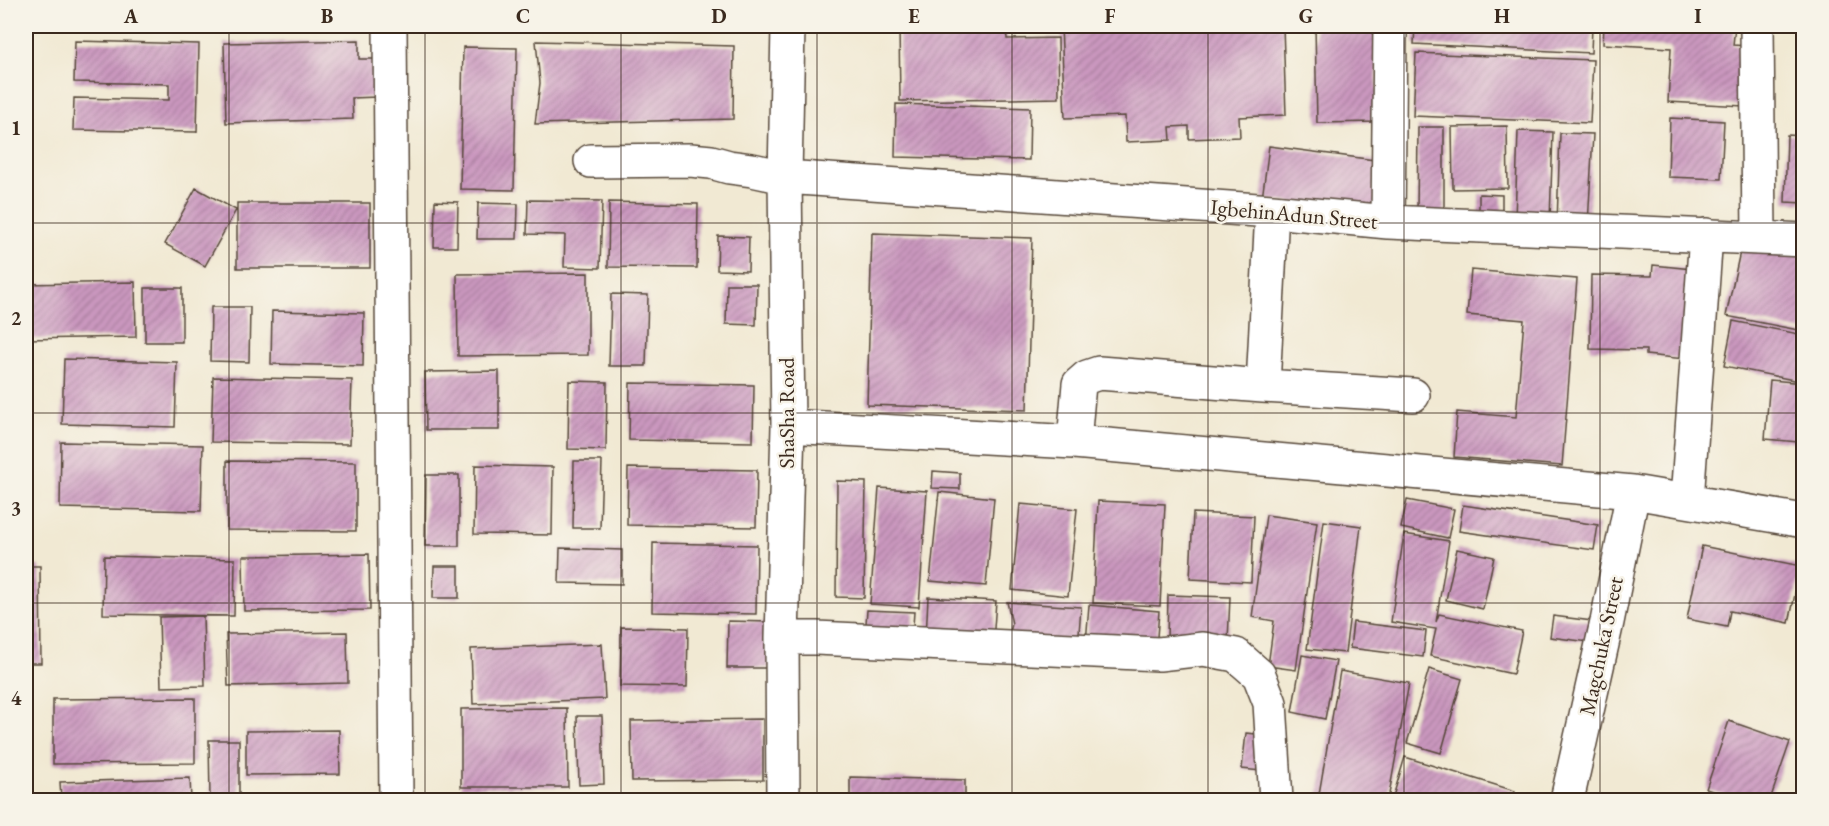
<svg xmlns="http://www.w3.org/2000/svg" width="1829" height="826" font-family="'EB Garamond',serif">
<style>
.building{fill:url(#building-hatch)}
.lines{fill:none;stroke-linecap:round;stroke-linejoin:round}
.minor-casing{stroke:#564739;stroke-width:36}
.minor{stroke:#fff;stroke-width:33}
.grid{fill:none;stroke:#3b2a1e;stroke-width:1.5;stroke-opacity:0.55}
.labels{text-anchor:middle;dominant-baseline:central;stroke-width:5;stroke-linejoin:round;paint-order:stroke}
.street-label{font-size:22px;fill:#3b2a1e;stroke:#f7f3e8}
.neatline{fill:none;stroke:#3b2a1e;stroke-width:2}
.grid-label{font-size:20px;text-anchor:middle;font-weight:bold;fill:#3b2a1e}
</style>
<defs>
<pattern id="building-hatch" width="6" height="6" patternUnits="userSpaceOnUse" patternTransform="scale(1.5)"><rect width="6" height="6" fill="#cb98bf"/><path d="M-1 1l2-2M0 6l6-6M5 7l2-2" fill="none" stroke="#a67c9b"/></pattern>
</defs>
<rect width="100%" height="100%" fill="#f7f3e8"/>
<filter id="ink" filterUnits="userSpaceOnUse"><feTurbulence type="fractalNoise" baseFrequency=".0167" numOctaves="2"/><feDisplacementMap in="SourceGraphic" scale="12" xChannelSelector="R" yChannelSelector="G"/><feConvolveMatrix kernelMatrix="1 2 1 2 8 2 1 2 1" color-interpolation-filters="sRGB"/></filter>
<filter id="wash" filterUnits="userSpaceOnUse"><feTurbulence type="fractalNoise" baseFrequency=".008" numOctaves="4" result="noise"/><feDisplacementMap in="SourceGraphic" scale="24" xChannelSelector="R" yChannelSelector="G"/><feGaussianBlur stdDeviation="1.35" result="paint"/><feColorMatrix in="noise" values="0 0 0 0 0 0 0 0 0 0 0 0 0 0 0 0 0 1.4 0 .05"/><feComposite in="paint" operator="in"/></filter>
<g filter="url(#wash)">
<rect width="100%" height="100%" fill="#f1e9d3"/>
<g id="blocks">
<path class="building" d="M899,26H1006L1007,39L1058,38L1059,98L900,101Z
M1061,26H1283L1286,115L1239,117L1240,137L1189,139V126L1170,127L1171,140L1126,142L1125,116L1065,118Z
M1315,26H1376L1378,122L1317,123Z
M1415,26H1592L1591,53L1414,44Z
M1604,26H1735L1733,45L1747,46L1744,106L1668,102L1671,48L1603,44Z
M359,40V59H376L377,97L352,98L353,119L226,123L224,43Z
M75,41L199,44L197,132L73,130L74,98L169,100V84L74,82Z
M536,41L734,46L733,119L535,124L540,83Z
M463,47L517,48L514,190L460,189Z
M1416,53L1593,60L1590,123L1413,116Z
M896,104L1030,108L1029,160L895,157Z
M1670,118L1724,121L1721,179L1668,177Z
M1507,126L1508,188L1453,189L1452,127Z
M1418,127H1444V214L1417,213Z
M1518,131L1553,132L1550,220L1515,219Z
M1560,133L1593,134L1588,225L1557,224Z
M1787,135L1804,136V203L1785,202Z
M1269,146L1382,161L1375,214L1262,199Z
M196,188L236,210L205,266L165,244Z
M1479,194L1502,195V223H1479Z
M528,200L602,201L600,268L564,267L565,235L527,234Z
M435,201L458,202L457,247H434Z
M609,202L698,204L697,268L608,267Z
M237,203H370V268H237Z
M478,203L518,204L517,239H477Z
M872,233L1032,238L1027,410L867,405Z
M718,236L749,237L748,271L717,270Z
M1741,247L1804,257V331L1726,316Z
M1653,265L1692,269L1685,359L1646,355V350L1590,349L1591,275L1652,276Z
M1471,270L1577,279L1562,466L1454,457L1457,412L1516,417L1524,320L1467,315Z
M588,273V355L458,356L457,274Z
M135,282L136,337L26,339V284Z
M727,284H757L756,325L726,324Z
M145,288H182V342H145Z
M611,294L648,295L646,366H609Z
M211,307H250L249,362L210,361Z
M272,311L364,313L363,366L271,364Z
M1733,321L1804,335V382L1724,366Z
M64,359L177,362L175,427L62,424Z
M499,371V430H426L425,372Z
M213,377L352,380L350,444L211,442Z
M1770,380L1803,383L1798,442L1765,439Z
M569,381L607,382L606,450L568,449Z
M630,383L754,385L753,442L629,440Z
M61,442L203,445L201,511L60,508Z
M227,461L356,462V531L227,530Z
M574,461H602L600,528H573Z
M475,465L553,467L552,535L474,534Z
M628,468L757,470L756,527L627,525Z
M933,471L960,473V489L932,488Z
M426,475H459V546H425Z
M837,481L866,482L864,598L836,597Z
M879,488L927,491L919,607L870,604Z
M939,492L994,498L986,586L930,581Z
M1407,500L1454,509L1448,538L1401,528Z
M1098,501L1165,504L1160,606L1093,603Z
M1020,504L1077,509L1068,596L1012,590Z
M1463,505L1598,525L1594,550L1459,531Z
M1193,513L1254,516L1251,582L1190,579Z
M1266,515L1317,522L1296,670L1268,666L1274,621L1252,617Z
M1324,521L1361,526L1345,653L1307,649Z
M1404,534L1449,541L1436,622L1439,614L1522,631L1513,674L1430,656L1436,629L1391,622Z
M653,543L757,545L756,614L652,612Z
M1702,546L1801,566L1789,623L1730,611L1727,627L1687,619Z
M560,548L622,550V584L559,583Z
M1457,549L1494,557L1483,609L1446,600Z
M369,554L370,610L244,611L243,556Z
M104,556L235,559L234,616L103,614Z
M26,566H40L41,663H26Z
M434,566H459V598H433Z
M1168,595L1230,597L1228,641L1167,640Z
M928,597L996,601L993,642L926,639Z
M1007,602L1081,607L1078,646L1008,641L1012,624Z
M1089,605L1159,611L1156,650L1086,643Z
M867,610L914,612L912,639L865,637Z
M203,616L205,686L161,687L159,617Z
M1553,616L1600,622L1597,643L1550,637Z
M728,621L770,622L769,668H727Z
M1353,622L1426,631L1423,657L1350,648Z
M621,627L688,628L687,687L620,686Z
M347,632L348,683L228,686L226,634Z
M602,644L605,699L473,704L471,649Z
M1302,655L1336,661L1325,719L1292,712Z
M1429,669L1462,679L1441,753L1407,743Z
M1340,671L1409,683L1388,800H1318Z
M195,698V763L53,764V699Z
M567,708L568,787H461V709Z
M577,716H602L604,784L579,785Z
M763,719V780L632,781L631,721Z
M1729,721L1790,742L1770,800H1741L1706,789Z
M339,730L340,774L246,775V731Z
M1246,733L1265,735L1261,771L1242,769Z
M209,740H239V800H210Z
M1405,757L1515,791L1512,800H1392Z
M850,777L965,780V800H850Z
M190,778L191,800H61L60,782Z"/>
</g>
</g>
<g filter="url(#ink)">
<use href="#blocks" fill-opacity="0" stroke="#564739" stroke-width="1.5"/>
<g class="lines">
<defs>
<path id="minor" d="M390,26L396,800
M1757,26L1759,237
M591,161L690,160L711,162L729,167L752,170L785,177L1272,211L1388,222L1804,240
M1388,222L1390,26
M1263,386L1272,211
M788,426L1074,442L1633,492L1804,521
M1074,442L1079,384L1087,377L1099,373L1263,386L1413,395
M1687,500L1706,235
M782,638H816L1159,654L1203,649L1236,655L1259,675L1270,703L1276,800
M783,800L782,638L788,426L785,177L788,26
M1567,800L1607,622L1633,492"/>
</defs>
<use href="#minor" class="minor-casing"/>
<use href="#minor" class="minor"/>
</g>
</g>
<path class="grid" d="M229,26V800M425,26V800M621,26V800M817,26V800M1012,26V800M1208,26V800M1404,26V800M1600,26V800M26,223H1804M26,413H1804M26,603H1804"/>
<g class="labels">
<g class="street-label">
<text transform="translate(1294 214) rotate(5)">IgbehinAdun Street</text>
<text transform="translate(786 413) rotate(-90)">ShaSha Road</text>
<text transform="translate(1601 646) rotate(-78)">Magchuka Street</text>
</g>
</g>
<rect width="1829" height="826" fill="none" stroke="#f7f3e8" stroke-width="66"/>
<rect x="33" y="33" width="1763" height="760" class="neatline"/>
<g class="grid-label">
<text x="131" y="23">A</text>
<text x="327" y="23">B</text>
<text x="523" y="23">C</text>
<text x="719" y="23">D</text>
<text x="914" y="23">E</text>
<text x="1110" y="23">F</text>
<text x="1306" y="23">G</text>
<text x="1502" y="23">H</text>
<text x="1698" y="23">I</text>
<text x="16" y="135">1</text>
<text x="16" y="325">2</text>
<text x="16" y="515">3</text>
<text x="16" y="705">4</text>
</g>
</svg>
